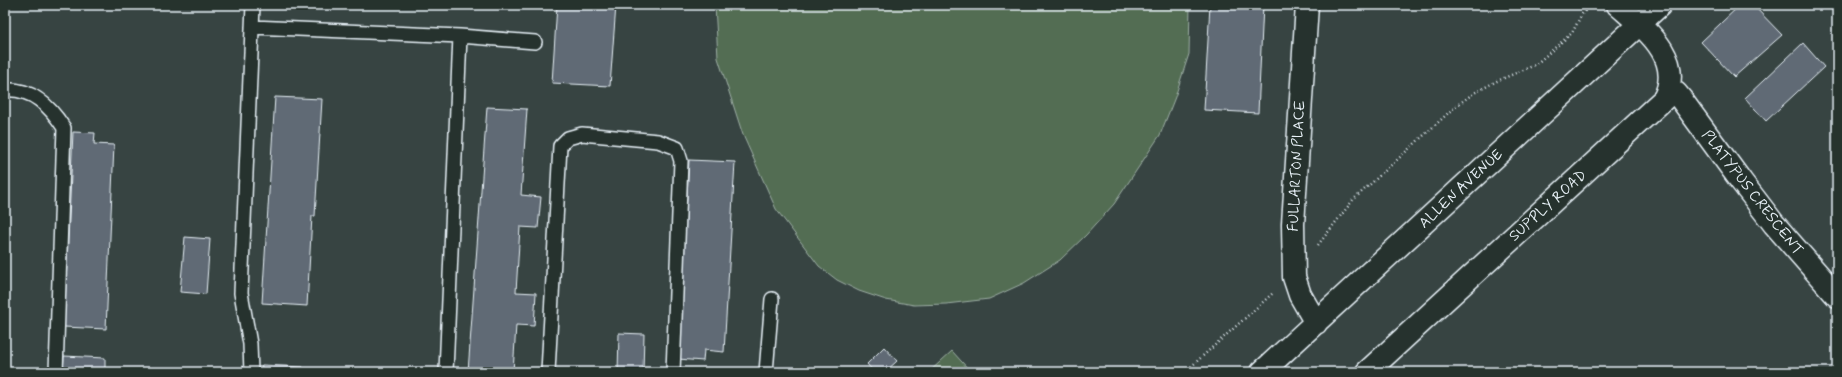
<svg xmlns="http://www.w3.org/2000/svg" width="1842" height="377" font-family="Mynerve,sans-serif">
<style>
.green{fill:#536d53;stroke:#9eafa6}
.building{fill:#606a74;stroke:#e8f1f8}
.lines{fill:none;stroke-linecap:round;stroke-linejoin:round}
.service-casing{stroke:#e8f1f8;stroke-width:16}
.minor-casing{stroke:#e8f1f8;stroke-width:25}
.path{stroke:#e8f1f8;stroke-width:2.5;stroke-dasharray:1 3;stroke-linecap:butt}
.service{stroke:#26332d;stroke-width:13}
.minor{stroke:#26332d;stroke-width:22}
.labels{text-anchor:middle;dominant-baseline:central;stroke-width:3;stroke-linejoin:round;paint-order:stroke}
.street-label{font-size:15px;fill:#e8f1f8;stroke:#26332d}
</style>
<rect width="100%" height="100%" fill="#374442"/>
<filter id="ink" filterUnits="userSpaceOnUse"><feTurbulence type="fractalNoise" baseFrequency=".025" numOctaves="2"/><feDisplacementMap in="SourceGraphic" scale="8" xChannelSelector="R" yChannelSelector="G"/><feConvolveMatrix kernelMatrix="1 2 1 2 8 2 1 2 1" color-interpolation-filters="sRGB"/></filter>
<g filter="url(#ink)">
<path class="green" d="M715,5H1190L1189,54L1175,97L1160,135L1114,204L1086,235L1060,260L1024,283L989,299L946,304L914,305L886,300L859,291L837,280L819,266L776,209L743,135L718,58Z
M952,351L971,372H929Z"/>
<path class="building" d="M557,5H616L610,86L552,83Z
M1210,5H1263L1258,113L1204,110Z
M1740,5H1753L1782,35L1734,77L1701,42Z
M1803,43L1824,67L1766,121L1745,98Z
M275,97L322,99L315,216H312L307,306L262,303Z
M487,107L527,109L521,195L541,197L538,228L520,227L516,292L536,293L534,326L516,325L513,372H468Z
M73,132L95,133L94,144L114,145L106,329L64,327Z
M689,160L735,162L724,352L704,350L703,361L678,359Z
M185,237L210,239L206,294L180,292Z
M619,333L644,334L643,372H618Z
M884,347L897,361L885,372H874L867,364Z
M64,356L105,358V372H63Z
M262,365L303,367L302,372H261Z"/>
<g class="lines">
<defs>
<path id="service" d="M252,27L460,36L535,42
M5,90C32,88 50,106 64,128L56,372
M251,372L250,344L241,293L253,5
M446,372L460,36
M548,372L560,146L568,138L582,134L658,141L677,148L681,161L673,372
M766,372L772,299"/>
<path id="minor" d="M1307,5L1293,224L1294,277L1300,295L1316,323
M1669,90L1676,93L1681,99L1741,181L1774,224L1837,296
M1262,372L1660,5
M1367,372L1664,99C1685,58 1645,29 1618,5"/>
</defs>
<use href="#service" class="service-casing"/>
<use href="#minor" class="minor-casing"/>
<path class="path" d="M1318,245L1353,200L1456,106L1474,93L1497,81L1535,65L1572,33L1582,14L1591,5
M1185,372L1273,293"/>
<use href="#service" class="service"/>
<use href="#minor" class="minor"/>
</g>
</g>
<g class="labels">
<g class="street-label">
<text transform="translate(1297 166) rotate(-87)">FULLARTON PLACE</text>
<text transform="translate(1461 189) rotate(-43)">ALLEN AVENUE</text>
<text transform="translate(1752 193) rotate(52)">PLATYPUS CRESCENT</text>
<text transform="translate(1548 206) rotate(-42)">SUPPLY ROAD</text>
</g>
</g>
<rect width="1842" height="377" fill="none" stroke="#26332d" stroke-width="20"/>
<rect x="10" y="10" width="1822" height="357" fill="none" stroke="#e8f1f8" stroke-width="1.5" filter="url(#ink)"/>
</svg>
